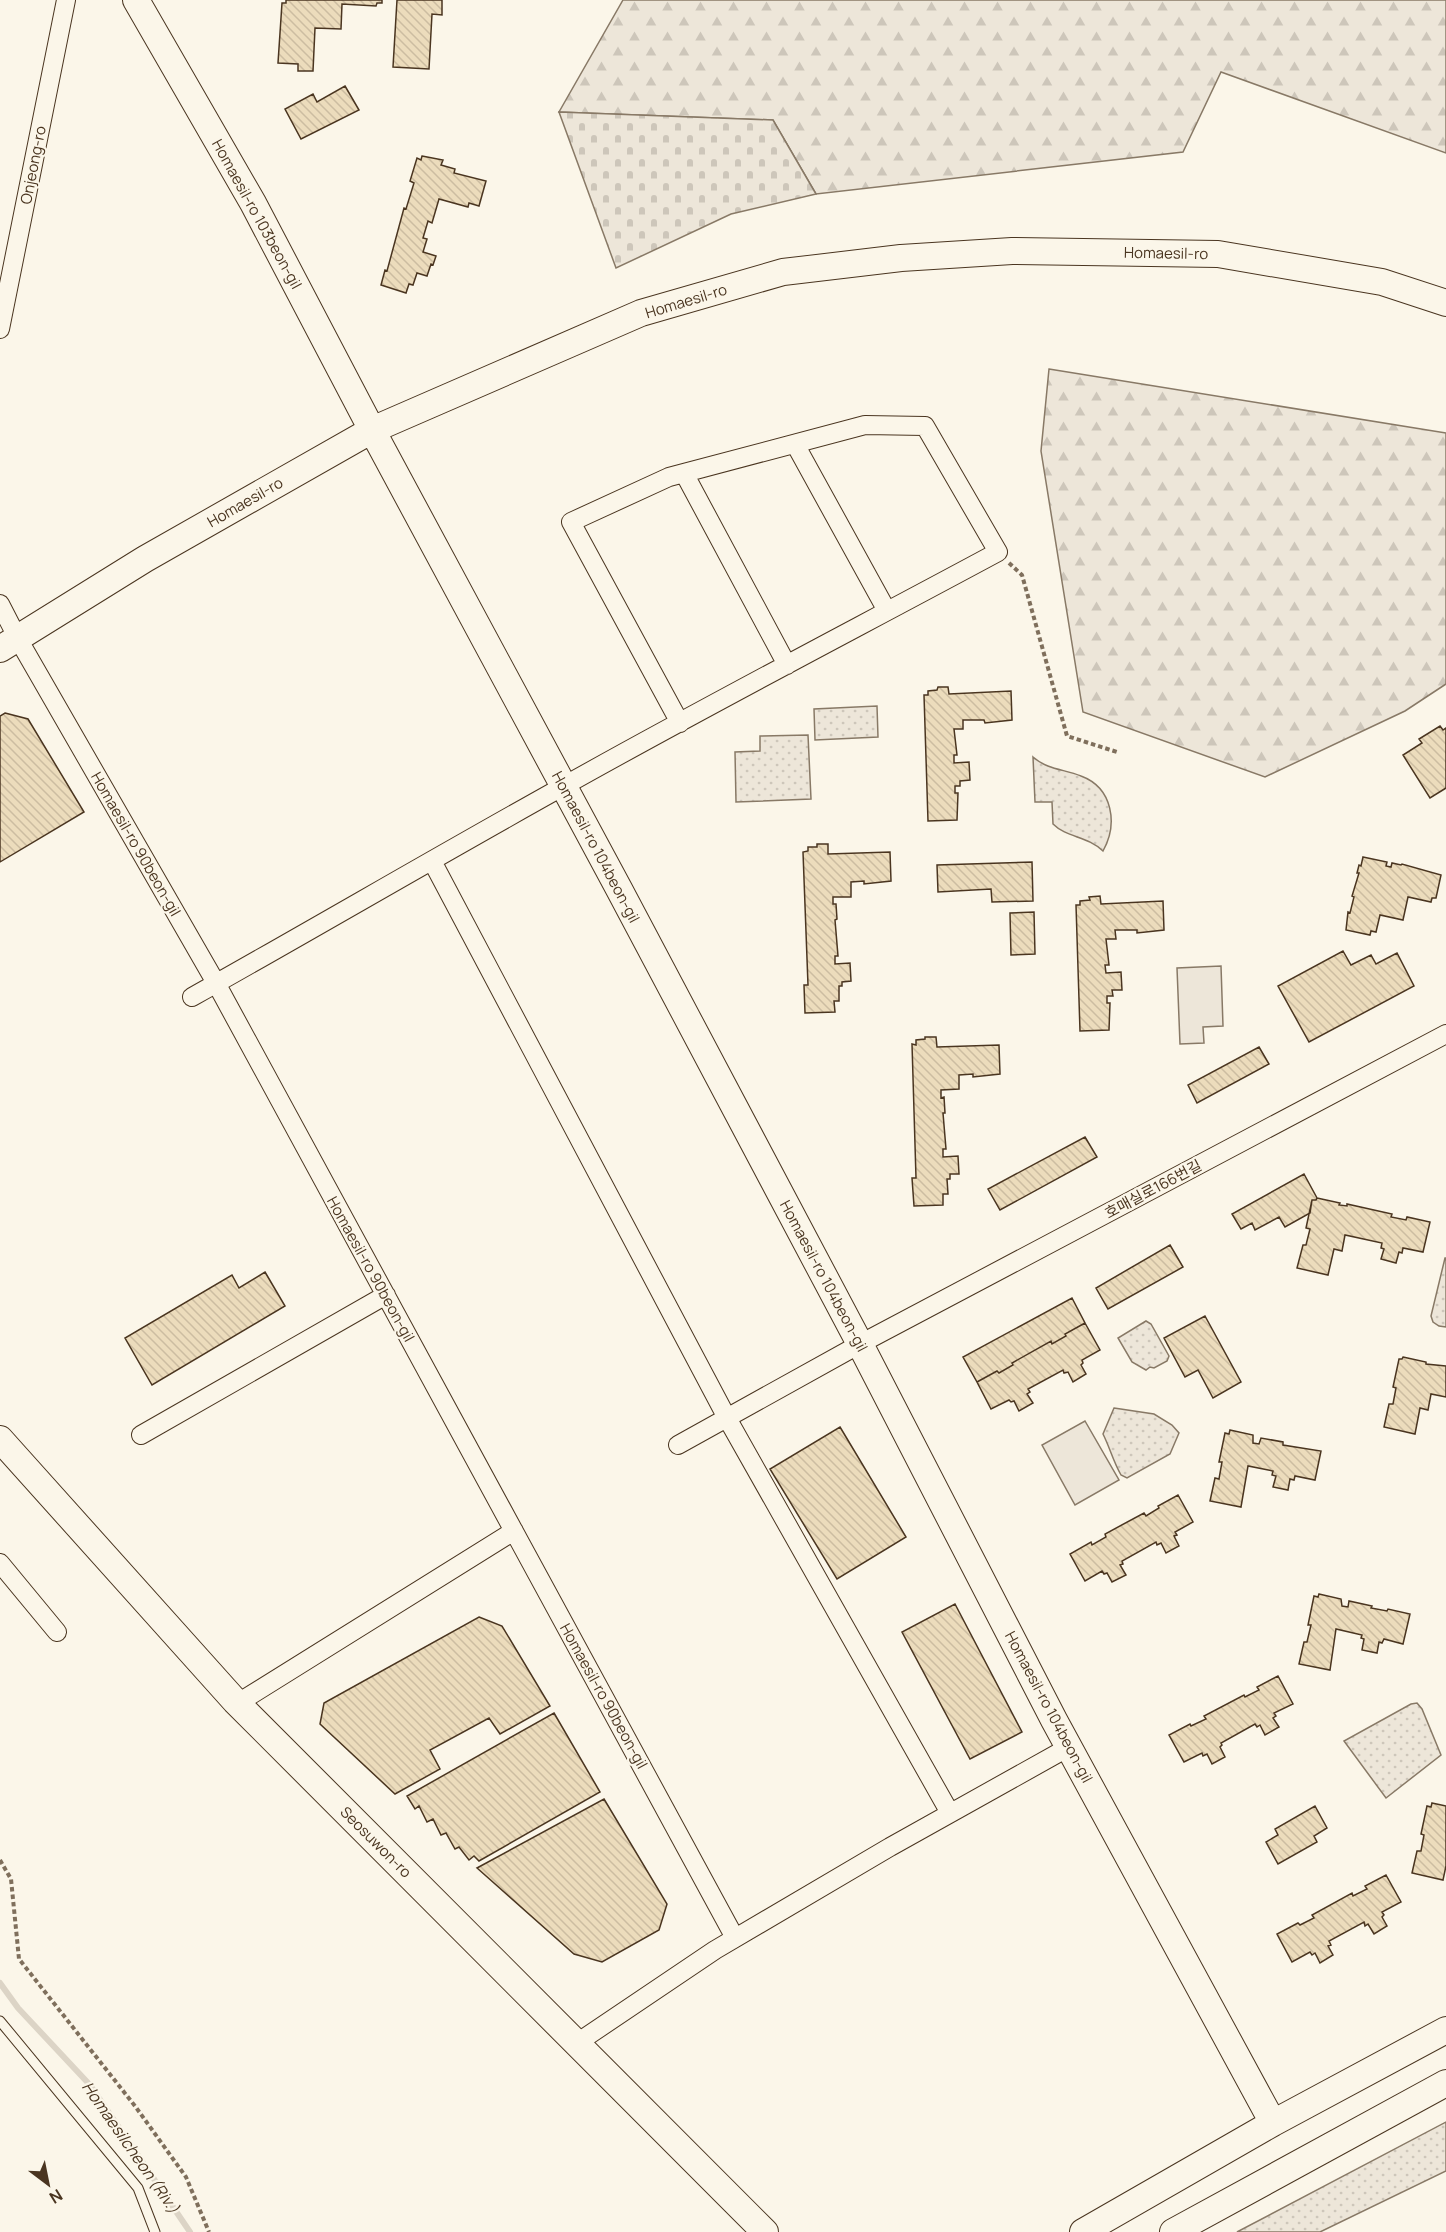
<svg xmlns="http://www.w3.org/2000/svg" width="1446" height="2232" font-family="Manrope,'Noto Sans KR',sans-serif">
<style>
.grass{fill:url(#grass-dots);stroke:#887966;stroke-width:1.5}
.forest{fill:url(#forest-firs);stroke:#887966;stroke-width:1.5}
.cemetery{fill:url(#cemetery-stones);stroke:#887966;stroke-width:1.5}
.pitch{fill:#ede6d9;stroke:#887966;stroke-width:1.5}
.lines{fill:none;stroke-linecap:round;stroke-linejoin:round}
.stream{stroke:#dcd4c6;stroke-width:6}
.building{fill:url(#building-back-hatch);stroke:#4a3520;stroke-width:1.5}
.lane-casing{stroke:#4a3520;stroke-width:11}
.street-casing{stroke:#4a3520;stroke-width:20}
.secondary-casing{stroke:#4a3520;stroke-width:28}
.path{stroke:#7f6f5c;stroke-width:4;stroke-dasharray:4.5 3;stroke-linecap:butt}
.lane{stroke:#fbf6e9;stroke-width:9}
.street{stroke:#fbf6e9;stroke-width:18}
.secondary{stroke:#fbf6e9;stroke-width:26}
.labels{text-anchor:middle;dominant-baseline:central;stroke-width:4.5;stroke-linejoin:round;paint-order:stroke}
.street-label{font-size:15px;fill:#4a3520;stroke:#fbf6e9}
.water-label{font-size:16px;font-style:italic;fill:#4a3520;stroke:#fbf6e9}
</style>
<defs>
<pattern id="grass-dots" width="8" height="8" patternUnits="userSpaceOnUse" patternTransform="scale(1.5)"><rect width="8" height="8" fill="#ede6d9"/><path d="M2 2h.1M6 6h.1" fill="none" stroke="#cdc6ba" stroke-width="1.8" stroke-linecap="round"/></pattern>
<pattern id="forest-firs" width="22" height="20" patternUnits="userSpaceOnUse" patternTransform="scale(1.5)"><rect width="22" height="20" fill="#ede6d9"/><path d="M5 1l3.5 6h-7zM16 11l3.5 6h-7z" fill="#cdc6ba"/></pattern>
<pattern id="cemetery-stones" width="16" height="16" patternUnits="userSpaceOnUse" patternTransform="scale(1.5)"><rect width="16" height="16" fill="#ede6d9"/><path d="M2 7V4a2 2 0 0 1 4 0v3zM10 15v-3a2 2 0 0 1 4 0v3z" fill="#cdc6ba"/></pattern>
<pattern id="building-back-hatch" width="6" height="6" patternUnits="userSpaceOnUse" patternTransform="scale(1.5)"><rect width="6" height="6" fill="#ecdcbc"/><path d="M-1 5l2 2M0 0l6 6M5-1l2 2" fill="none" stroke="#ccbda1"/></pattern>
</defs>
<rect width="100%" height="100%" fill="#fbf6e9"/>
<path class="grass" d="M877,706L878,737L815,740L814,709Z
M808,735L811,799L736,802L735,752L760,751V736Z
M1033,757C1048,770 1064,769 1081,776C1113,788 1118,824 1103,851C1088,836 1067,838 1053,824L1052,802H1035Z
M1445,1258H1446V1327L1439,1326L1433,1322L1431,1316Z
M1146,1321L1151,1324L1169,1356L1167,1361L1154,1368L1150,1367L1146,1370L1132,1362L1118,1338Z
M1114,1408L1154,1414L1172,1425L1179,1433L1170,1454L1127,1478L1121,1475C1113,1461 1110,1448 1103,1434Z
M1417,1703L1422,1709L1441,1755L1386,1798L1344,1741L1411,1704Z
M1446,2122V2171L1320,2232H1237Z"/>
<path class="forest" d="M623,0H1446V153L1221,72L1183,152L816,194L773,120L559,112Z
M1049,369L1446,433V684L1405,711L1265,777L1083,712L1041,451Z"/>
<path class="cemetery" d="M559,112L773,120L816,194L731,214L616,268Z"/>
<path class="pitch" d="M1221,966L1223,1026L1203,1027L1204,1043L1180,1044L1177,968Z
M1085,1421L1119,1480L1075,1505L1042,1445Z"/>
<g class="lines">
<path class="stream" d="M0,1983L18,2008L90,2085L190,2232"/>
</g>
<path class="building" d="M286,0H382V3H377L376,6L342,4L341,29L315,28L313,71H298V64L278,63L282,3H286Z
M397,0H442V15L432,14L429,69L393,67Z
M345,86L359,110L301,139L285,109L313,94L317,102Z
M422,156L443,160L441,165L455,169L454,173L486,181L479,206L469,203L468,207L439,199L432,223L428,221L423,238L427,239L423,252L436,256L433,265L431,264L427,276L417,273L413,285L409,284L406,293L381,285L385,270L387,271L404,208L406,209L414,183L410,181L417,158L421,160Z
M938,687H948L949,694L1011,691L1012,720L985,723L984,720H963V729H954L957,755H954V763L969,762L970,780L960,781V786H955V793H958L957,820L928,821L924,695H928V691L937,690Z
M5,713L28,719L84,812L0,862V716Z
M1440,726L1443,730L1446,728V788L1430,798L1403,755L1422,743L1419,739Z
M817,844H828V854L890,852L891,881L864,884V881L851,882V897H833V904H836L837,919L835,920L838,956H835V964L850,963L851,981L842,982V986H839V1001H834L835,1012L805,1013L804,985H808L803,852L808,851V847H817Z
M1363,857L1387,862L1386,866L1391,867L1392,863L1401,865L1402,864L1441,875L1436,898H1432L1431,902L1408,897L1403,920L1380,915L1376,932L1371,931L1370,935L1346,930L1348,912L1350,913L1354,897L1352,896L1359,873H1357L1359,865L1361,866Z
M1032,862L1033,901L992,902L991,889L938,892L937,865Z
M1100,896L1101,904L1163,901L1164,930L1137,933V930H1115L1116,939H1106L1109,965H1105L1106,973L1121,972L1122,990H1112L1113,996H1107V1003H1110L1109,1030L1080,1031L1076,905H1080V901L1090,900L1089,897Z
M1034,912L1035,954L1011,955L1010,913Z
M1343,951L1351,965L1371,955L1376,964L1397,953L1414,986L1309,1042L1278,986Z
M925,1037H936L937,1047L999,1045L1000,1074L973,1077V1074L959,1075V1089L941,1090V1098L944,1097L945,1113H943L946,1149H943V1157L958,1156L959,1174H950V1179H947L948,1194H943V1205L914,1206L912,1178H916L912,1044L916,1045V1040L925,1039Z
M1259,1047L1269,1064L1197,1103L1188,1085Z
M1085,1137L1097,1157L1000,1210L988,1189Z
M1304,1174L1317,1198L1316,1200H1312L1310,1213L1285,1227L1279,1217L1255,1230L1252,1223L1241,1229L1232,1214Z
M1317,1198L1340,1203L1339,1205L1347,1206V1204L1392,1214L1391,1217L1406,1220L1407,1217L1430,1222L1423,1252L1403,1248L1402,1253L1399,1252L1396,1263L1381,1259L1384,1249L1381,1248L1382,1243L1345,1235L1342,1251L1334,1249L1328,1275L1297,1268L1303,1245H1306L1310,1229L1306,1228L1312,1200H1316Z
M1170,1245L1183,1267L1108,1309L1096,1288Z
M265,1272L285,1306L152,1385L125,1338L232,1275L239,1288Z
M1072,1298L1085,1323L1065,1334L1066,1336L1052,1344L1051,1341L1012,1363L1013,1365L999,1373L997,1371L977,1382L963,1357Z
M1205,1316L1241,1382L1213,1398L1198,1370L1185,1377L1164,1338Z
M1085,1323L1100,1350L1082,1360L1083,1363L1081,1365L1086,1374L1073,1382L1068,1372L1064,1373L1063,1370L1028,1389L1030,1392L1027,1394L1033,1403L1019,1411L1014,1401L1011,1402L1009,1400L991,1409L977,1382L997,1371L999,1373L1013,1365L1012,1363L1051,1341L1052,1344L1066,1336L1065,1334Z
M1403,1357L1426,1362V1364L1446,1366V1397L1431,1394L1428,1410L1420,1408L1415,1434L1384,1427L1389,1404H1393L1396,1388L1393,1387L1399,1359H1402Z
M840,1427L906,1537L837,1579L770,1469Z
M1230,1430L1253,1435V1443L1259,1444L1261,1438L1283,1442V1445L1321,1451L1315,1480L1295,1476L1294,1480L1290,1479L1288,1490L1273,1487L1276,1476L1272,1475L1273,1471L1248,1466L1241,1507L1210,1501L1215,1478L1219,1479L1222,1462H1219L1225,1433L1229,1434Z
M1178,1495L1193,1522L1175,1532L1177,1535L1174,1536L1179,1546L1166,1553L1161,1543L1157,1545L1156,1542L1122,1561L1123,1564L1120,1565L1126,1575L1112,1582L1107,1573L1104,1574L1102,1571L1085,1581L1070,1554L1091,1542L1092,1545L1106,1537L1105,1534L1144,1513L1146,1516L1159,1508L1158,1506Z
M1319,1594L1341,1599L1342,1606L1348,1607L1349,1601L1372,1606L1371,1608L1387,1611L1388,1609L1410,1614L1403,1644L1384,1639L1382,1643L1379,1642L1377,1653L1362,1650L1364,1639L1361,1638L1362,1635L1336,1629L1330,1670L1299,1664L1304,1642H1307L1311,1625H1308L1314,1596L1318,1597Z
M955,1604L1022,1732L970,1759L902,1632Z
M479,1617L502,1626L550,1706L500,1734L489,1718L430,1750L440,1769L395,1794L320,1724L324,1703Z
M1278,1676L1293,1704L1274,1713L1276,1716L1273,1718L1279,1727L1265,1735L1260,1725L1257,1727L1255,1724L1221,1743L1222,1745L1220,1747L1225,1757L1212,1764L1207,1754L1203,1756L1202,1753L1184,1762L1169,1735L1190,1724L1191,1726L1206,1719L1204,1716L1244,1695L1245,1697L1259,1690L1257,1687Z
M554,1713L600,1792L479,1861L474,1856L469,1860L459,1847L455,1849L446,1833L441,1835L433,1819L427,1822L419,1806L415,1809L407,1796Z
M604,1799L667,1904L659,1930L602,1962L574,1954L477,1868Z
M1432,1803L1446,1806V1866L1443,1880L1412,1873L1417,1851H1421L1424,1835L1421,1834L1427,1806L1431,1807Z
M1315,1806L1327,1828L1314,1836L1317,1842L1278,1864L1266,1842L1278,1835L1275,1829Z
M1386,1875L1401,1902L1382,1912L1384,1915L1382,1917L1387,1926L1374,1934L1368,1924L1365,1926L1364,1922L1329,1941L1331,1945L1328,1946L1333,1955L1320,1963L1315,1953L1312,1955L1310,1952L1292,1962L1277,1934L1298,1923L1300,1925L1314,1918L1312,1915L1352,1893L1353,1896L1367,1889L1365,1886Z"/>
<g class="lines">
<defs>
<path id="lane" d="M0,2021L138,2188L155,2232"/>
<path id="street" d="M0,329L66,0
M795,444L887,611
M684,473L787,665
M0,604L17,637L216,983L735,1938
M432,861L727,1418L950,1813
M192,997C315,928 438,856 562,787C706,706 853,630 998,552L925,426L865,425L684,473L669,477L571,522L680,723
M141,1435L386,1295
M678,1445L860,1344L1446,1034
M0,1563L57,1632
M238,1703L514,1531
M577,2043L715,1950L890,1847L1069,1747"/>
<path id="secondary" d="M136,0L253,203L372,430L619,889L860,1344L1054,1720L1273,2123
M0,649L145,559L372,430L641,313L783,272L901,258L1012,251L1218,254L1382,282L1446,303
M0,1439L235,1701L765,2232
M1083,2232L1273,2123L1446,2030
M1173,2232L1446,2083"/>
</defs>
<use href="#lane" class="lane-casing"/>
<use href="#street" class="street-casing"/>
<use href="#secondary" class="secondary-casing"/>
<path class="path" d="M1009,563L1022,575L1067,736L1117,752
M0,1860L11,1879L19,1959L135,2106L186,2177L209,2232"/>
<use href="#lane" class="lane"/>
<use href="#street" class="street"/>
<use href="#secondary" class="secondary"/>
</g>
<g class="labels">
<g class="street-label">
<text transform="translate(33 165) rotate(-79)">Onjeong-ro</text>
<text transform="translate(257 214) rotate(61)">Homaesil-ro 103beon-gil</text>
<text transform="translate(1166 253) rotate(1)">Homaesil-ro</text>
<text transform="translate(686 301) rotate(-17)">Homaesil-ro</text>
<text transform="translate(245 502) rotate(-30)">Homaesil-ro</text>
<text transform="translate(136 844) rotate(60)">Homaesil-ro 90beon-gil</text>
<text transform="translate(596 847) rotate(62)">Homaesil-ro 104beon-gil</text>
<text transform="translate(1153 1189) rotate(-28)">호매실로166번길</text>
<text transform="translate(371 1269) rotate(61)">Homaesil-ro 90beon-gil</text>
<text transform="translate(824 1276) rotate(62)">Homaesil-ro 104beon-gil</text>
<text transform="translate(604 1696) rotate(61)">Homaesil-ro 90beon-gil</text>
<text transform="translate(1049 1707) rotate(62)">Homaesil-ro 104beon-gil</text>
<text transform="translate(376 1842) rotate(45)">Seosuwon-ro</text>
</g>
<g class="water-label">
<text transform="translate(131 2147) rotate(55)">Homaesilcheon (Riv.)</text>
</g>
</g>
<g transform="translate(48 2184) rotate(148)" stroke="#fbf6e9" stroke-width="4.5" paint-order="stroke">
<path d="M0-4.5L10 22L0 15L-10 22Z" fill="#4a3520"/>
<text y="-9" font-size="16" font-weight="bold" text-anchor="middle" fill="#4a3520">N</text>
</g>
</svg>
